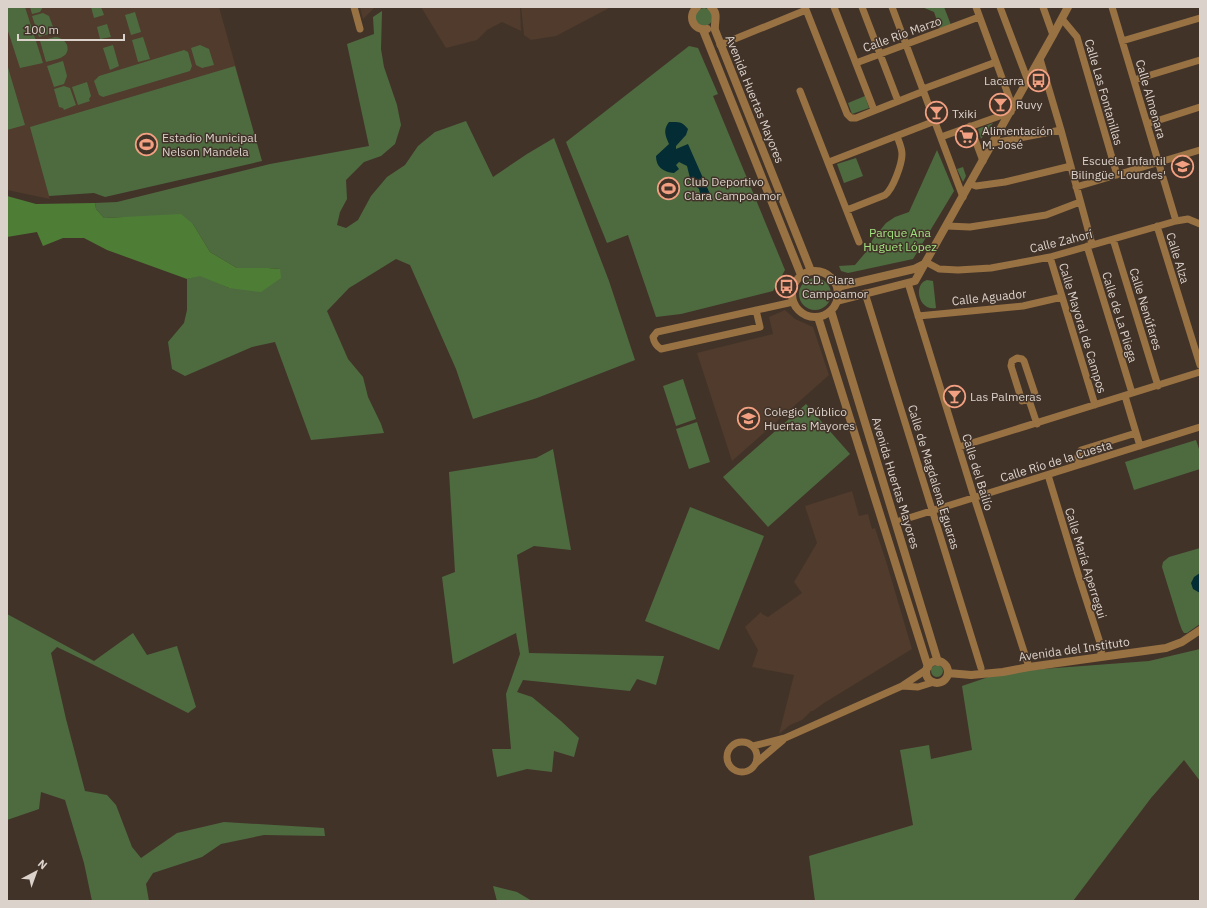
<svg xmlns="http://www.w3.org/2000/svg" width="1207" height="908" font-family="'IBM Plex Sans',sans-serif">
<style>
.built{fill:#503b2d}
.green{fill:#4e6b40}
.forest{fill:#4e7e36}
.water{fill:#032c35}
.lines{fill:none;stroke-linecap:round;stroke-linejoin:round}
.minor{stroke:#997244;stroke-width:7}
.tertiary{stroke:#997244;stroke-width:8}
.labels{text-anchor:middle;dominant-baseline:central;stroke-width:3;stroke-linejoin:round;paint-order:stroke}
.street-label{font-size:12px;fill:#dbd2cb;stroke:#423329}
.poi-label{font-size:12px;fill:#dbd2cb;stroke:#423329;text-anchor:start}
.park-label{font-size:12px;fill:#a0e280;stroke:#423329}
</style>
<rect width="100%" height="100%" fill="#423329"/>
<path class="built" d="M7,7H219L262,161L235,66L49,196L50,199L7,190Z
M360,7H375L363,19Z
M421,7H520L521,31L502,22L487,30L477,40L446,48Z
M521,7H611L556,36L531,40L524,35Z
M785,310L795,319L813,327L829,375L732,461L697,353L773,334L769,317Z
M852,491L859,516L868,514L872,529L875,528L886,561L912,649L824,703L813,711H811L802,720L790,725L779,734L794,675L752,667L758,650L745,627L761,612L762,614L768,617L802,593L794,582L817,543L805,506Z"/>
<path class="green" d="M7,7H25L43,63L20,68L7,28Z
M30,7H43L40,12L32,14Z
M91,7H101L104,15L94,18Z
M922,7H944L951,25L940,29L934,12Z
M695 17a9 9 0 1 1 18 0a9 9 0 1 1-18 0Z
M382,11L381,49L384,67L397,105L401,125L395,144L381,156L364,162L346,180L347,199L340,212L337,225L346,228L358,220L371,196L387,177L405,165L418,146L435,132L466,121L493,177L527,154L554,138L609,281L635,360L537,398L473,419L456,369L410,265L396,259L349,288L327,311L348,359L363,377L368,397L381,424L384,433L311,440L275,342L252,347L185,376L172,369L168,342L184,323L187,310V279L200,275L229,288L280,269L268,268H237L210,252L193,224L124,217L104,218L96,209L95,203L117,202L270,164L369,146L347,44L374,34L373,17Z
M135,12L141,32L131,35L125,15Z
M43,13L49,16L55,32L39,37L32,16Z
M107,24L111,37L100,39L97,27Z
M55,37C64,37 72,47 65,55C61,59 52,60 46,62L40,41Z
M143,37L150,59L138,62L132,40Z
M113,45L119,66L110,70L103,48Z
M200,45L209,49L214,65L202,68L196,65L191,48Z
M689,46L698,48L718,94L713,96L785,270L773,291L681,314L656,317L628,235L607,243L566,142Z
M184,50L188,52L192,66L190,71L103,97L99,95L94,81L99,76Z
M63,61L67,76L64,84L54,87L47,66Z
M7,64L25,125L7,130Z
M235,66L262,161L105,197L94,193L49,196L30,127Z
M87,82L91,96L89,99L90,101L78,105L72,87Z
M64,86L70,88L76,105L64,110L63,108L59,107L54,89Z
M865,96L869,108L852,114L848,103Z
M993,123L981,139L978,129Z
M937,150L954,191L913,259L848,273L841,271L839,266L855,265L866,252L873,239L886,223L895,217L909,212Z
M856,158L863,176L844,183L837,164Z
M963,167L966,176L963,182L957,169Z
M799 294a16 16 0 1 1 32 0a16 16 0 1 1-32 0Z
M927,280L933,281L936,308C918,311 913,284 927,280Z
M683,379L696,419L676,426L663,386Z
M806,404L850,454L768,527L723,477Z
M697,422L710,462L689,469L676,429Z
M1196,440L1200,452V469L1134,490L1125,462Z
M553,449L571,550L534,546L517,555L529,653L664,656L656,685L637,679L630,691L523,680L517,692L532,697L561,721L579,738L574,757L554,751L552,772L527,769L497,777L492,749H511L506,694L520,654L516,633L453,664L442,577L455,572L449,472L536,458Z
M690,507L764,536L719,650L645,621Z
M1200,548V624L1187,633H1184L1182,630L1179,622L1162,567L1163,562L1169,557Z
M7,614L94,661L133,633L147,655L177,646L196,707L188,713L92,664L57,647L51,653L66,719L85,791L107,795L116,805L132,847L141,858L177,833L224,822L324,828L325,836L264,835L221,844L202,857L153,873L146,884L149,901H92L84,863L65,800L41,792L39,809L7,820Z
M1200,649V781L1184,760L1151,798L1073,901H815L809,856L913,825L900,750L929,745L931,759L972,750L962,686L1003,672L1149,661Z
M931 671a6 6 0 1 1 12 0a6 6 0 1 1-12 0Z
M493,886L517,892L532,901H497Z"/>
<path class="forest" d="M7,196L36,204L95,203L96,209L104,218L181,214L193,224L210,252L237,268H268L280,269L281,278L261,292L229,288L200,276L187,279L107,250L84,238H63L43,246L37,232L7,237Z"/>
<path class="water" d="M669,122C678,122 682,121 688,129L686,135L676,146V149L688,144L710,194L701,197L699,189L691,182L687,166L679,162L676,165L679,169L674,173C663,172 656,167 656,156L669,144C665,135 663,130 669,122Z
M1200,573V593L1193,589L1191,583L1194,577Z"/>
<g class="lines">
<path class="minor" d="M354,7L360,29
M805,7L847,114L851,118H856L924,91
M834,7L874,110
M862,7L898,101
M892,7L963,197
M976,7L1013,108
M1000,7L1028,81
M1043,7L1053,35
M1112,7L1176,221
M1062,19L1077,37L1117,175
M1122,41L1200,18
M720,45L806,10
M1040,59L1061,130L1092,244
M856,63L979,17
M1134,80L1200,60
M923,89L996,62
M800,91L859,242
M1147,124L1200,107
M970,126L983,161
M941,137L1011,112
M993,143L1061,130
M829,162L935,121
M970,184L976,186L1005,182L1071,166
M1076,187L1200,150
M847,210L885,195C893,189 902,164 902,154C902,148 899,142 897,136
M947,226L970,227L1046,215L1080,202
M1157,226L1200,365
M1113,239L1158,386
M1087,246L1132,393
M1050,257L1095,405
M926,262L939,269L958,270L991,268L1050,257L1176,221L1188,219L1200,224
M908,283L974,497L1029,667
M865,293L981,668
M756,310L760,327L661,349C656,346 654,343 653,337L657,332L793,302
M918,316L1023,306L1062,297
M1017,358L1022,359L1024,361L1036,397L1022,401L1011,366L1012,361Z
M1125,396L1140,446
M1029,400L1037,424
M959,447L1200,372
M1078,465V456L1081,450L1136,433
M1048,475L1078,574L1102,649L1100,657
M896,522L1200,427
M902,686L918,687L934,682
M727 757a15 15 0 1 1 30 0a15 15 0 1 1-30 0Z
M753,746L785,738L902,686L926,670
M756,763L783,740"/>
<path class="tertiary" d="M697,7C687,16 693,31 707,29
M711,7C719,14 714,21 715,30L811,271
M703,30L801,275
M792 294a23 23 0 1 1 46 0a23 23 0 1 1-46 0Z
M837,287L914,269L926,263
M837,301L915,281L1053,35L1068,7
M831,311L938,662
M818,317L928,667
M926 672a11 11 0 1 1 22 0a11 11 0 1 1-22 0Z
M948,673L971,675L1003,672L1029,667L1166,648L1182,642L1200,630"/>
</g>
<defs>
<symbol id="bus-ring" viewBox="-11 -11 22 22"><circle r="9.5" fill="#423329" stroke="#f2a081" stroke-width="1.5"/><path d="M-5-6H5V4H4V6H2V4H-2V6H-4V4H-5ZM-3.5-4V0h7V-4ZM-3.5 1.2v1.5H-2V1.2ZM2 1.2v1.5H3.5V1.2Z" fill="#f2a081"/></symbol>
<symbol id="bar-ring" viewBox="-11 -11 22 22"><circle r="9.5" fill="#423329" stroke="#f2a081" stroke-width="1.5"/><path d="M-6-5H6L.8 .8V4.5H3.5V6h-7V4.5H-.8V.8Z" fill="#f2a081"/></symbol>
<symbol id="supermarket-ring" viewBox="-11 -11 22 22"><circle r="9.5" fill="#423329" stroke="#f2a081" stroke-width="1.5"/><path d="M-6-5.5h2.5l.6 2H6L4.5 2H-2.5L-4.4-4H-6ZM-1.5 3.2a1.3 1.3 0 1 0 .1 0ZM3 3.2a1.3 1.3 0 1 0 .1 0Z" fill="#f2a081"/></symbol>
<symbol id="stadium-ring" viewBox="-11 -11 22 22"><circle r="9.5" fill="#423329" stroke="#f2a081" stroke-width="1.5"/><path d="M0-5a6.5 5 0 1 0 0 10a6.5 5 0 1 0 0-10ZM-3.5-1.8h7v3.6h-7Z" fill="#f2a081"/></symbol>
<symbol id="school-ring" viewBox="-11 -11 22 22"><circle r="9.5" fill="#423329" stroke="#f2a081" stroke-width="1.5"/><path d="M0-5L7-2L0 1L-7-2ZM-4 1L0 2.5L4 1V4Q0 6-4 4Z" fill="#f2a081"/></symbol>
</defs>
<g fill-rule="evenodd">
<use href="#bus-ring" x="1026" y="68" width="25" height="25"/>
<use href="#bar-ring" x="988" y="92" width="25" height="25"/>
<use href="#bar-ring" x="924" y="100" width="25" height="25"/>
<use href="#supermarket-ring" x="954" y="124" width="25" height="25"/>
<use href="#stadium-ring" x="134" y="132" width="25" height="25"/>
<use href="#school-ring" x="1170" y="154" width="25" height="25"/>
<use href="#stadium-ring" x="656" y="176" width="25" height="25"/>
<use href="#bus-ring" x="774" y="274" width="25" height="25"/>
<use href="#bar-ring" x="942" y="384" width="25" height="25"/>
<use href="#school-ring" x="736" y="406" width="25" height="25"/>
</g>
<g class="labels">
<g class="street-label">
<text transform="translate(902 34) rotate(-20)">Calle Río Marzo</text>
<text transform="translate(1104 92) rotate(74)">Calle Las Fontanillas</text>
<text transform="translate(755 99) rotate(68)">Avenida Huertas Mayores</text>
<text transform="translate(1151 99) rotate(74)">Calle Almenara</text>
<text transform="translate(1061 241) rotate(-14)">Calle Zahorí</text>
<text transform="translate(1178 258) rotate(73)">Calle Alza</text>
<text transform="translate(989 297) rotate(-6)">Calle Aguador</text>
<text transform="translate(1146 309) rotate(73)">Calle Nenúfares</text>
<text transform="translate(1120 317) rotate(73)">Calle de La Pliega</text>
<text transform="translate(1083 328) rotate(73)">Calle Mayoral de Campos</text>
<text transform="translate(1056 461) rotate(-17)">Calle Río de la Cuesta</text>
<text transform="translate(978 472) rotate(73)">Calle del Bailío</text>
<text transform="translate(934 477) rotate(73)">Calle de Magdalena Eguaras</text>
<text transform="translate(896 483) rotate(73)">Avenida Huertas Mayores</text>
<text transform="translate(1086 563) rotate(73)">Calle María Aperregui</text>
<text transform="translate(1074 649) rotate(-8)">Avenida del Instituto</text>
</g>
<g class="poi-label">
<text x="1024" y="80" text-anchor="end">Lacarra</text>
<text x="1016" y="104">Ruvy</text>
<text x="952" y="113">Txiki</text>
<text x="982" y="130">Alimentación<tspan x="982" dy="14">M. José</tspan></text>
<text x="162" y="137">Estadio Municipal<tspan x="162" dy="14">Nelson Mandela</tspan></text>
<text x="1166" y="160" text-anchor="end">Escuela Infantil<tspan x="1166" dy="14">Bilingüe 'Lourdes'</tspan></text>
<text x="684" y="181">Club Deportivo<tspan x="684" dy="14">Clara Campoamor</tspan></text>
<text x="802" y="279">C.D. Clara<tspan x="802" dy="14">Campoamor</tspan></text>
<text x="970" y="396">Las Palmeras</text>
<text x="764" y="411">Colegio Público<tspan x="764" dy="14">Huertas Mayores</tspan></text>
</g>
<g class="park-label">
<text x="900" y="232">Parque Ana<tspan x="900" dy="14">Huguet López</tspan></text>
</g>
</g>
<rect width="1207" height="908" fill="none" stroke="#dbd2cb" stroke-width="16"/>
<g transform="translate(36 872) rotate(41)" stroke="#423329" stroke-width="3" paint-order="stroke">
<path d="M0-3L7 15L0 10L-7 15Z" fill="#dbd2cb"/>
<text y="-6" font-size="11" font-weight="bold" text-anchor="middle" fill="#dbd2cb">N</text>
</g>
<path d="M18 34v6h106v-6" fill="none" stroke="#dbd2cb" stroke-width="2"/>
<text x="24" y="34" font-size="12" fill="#dbd2cb" stroke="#423329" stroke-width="3" paint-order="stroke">100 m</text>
</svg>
